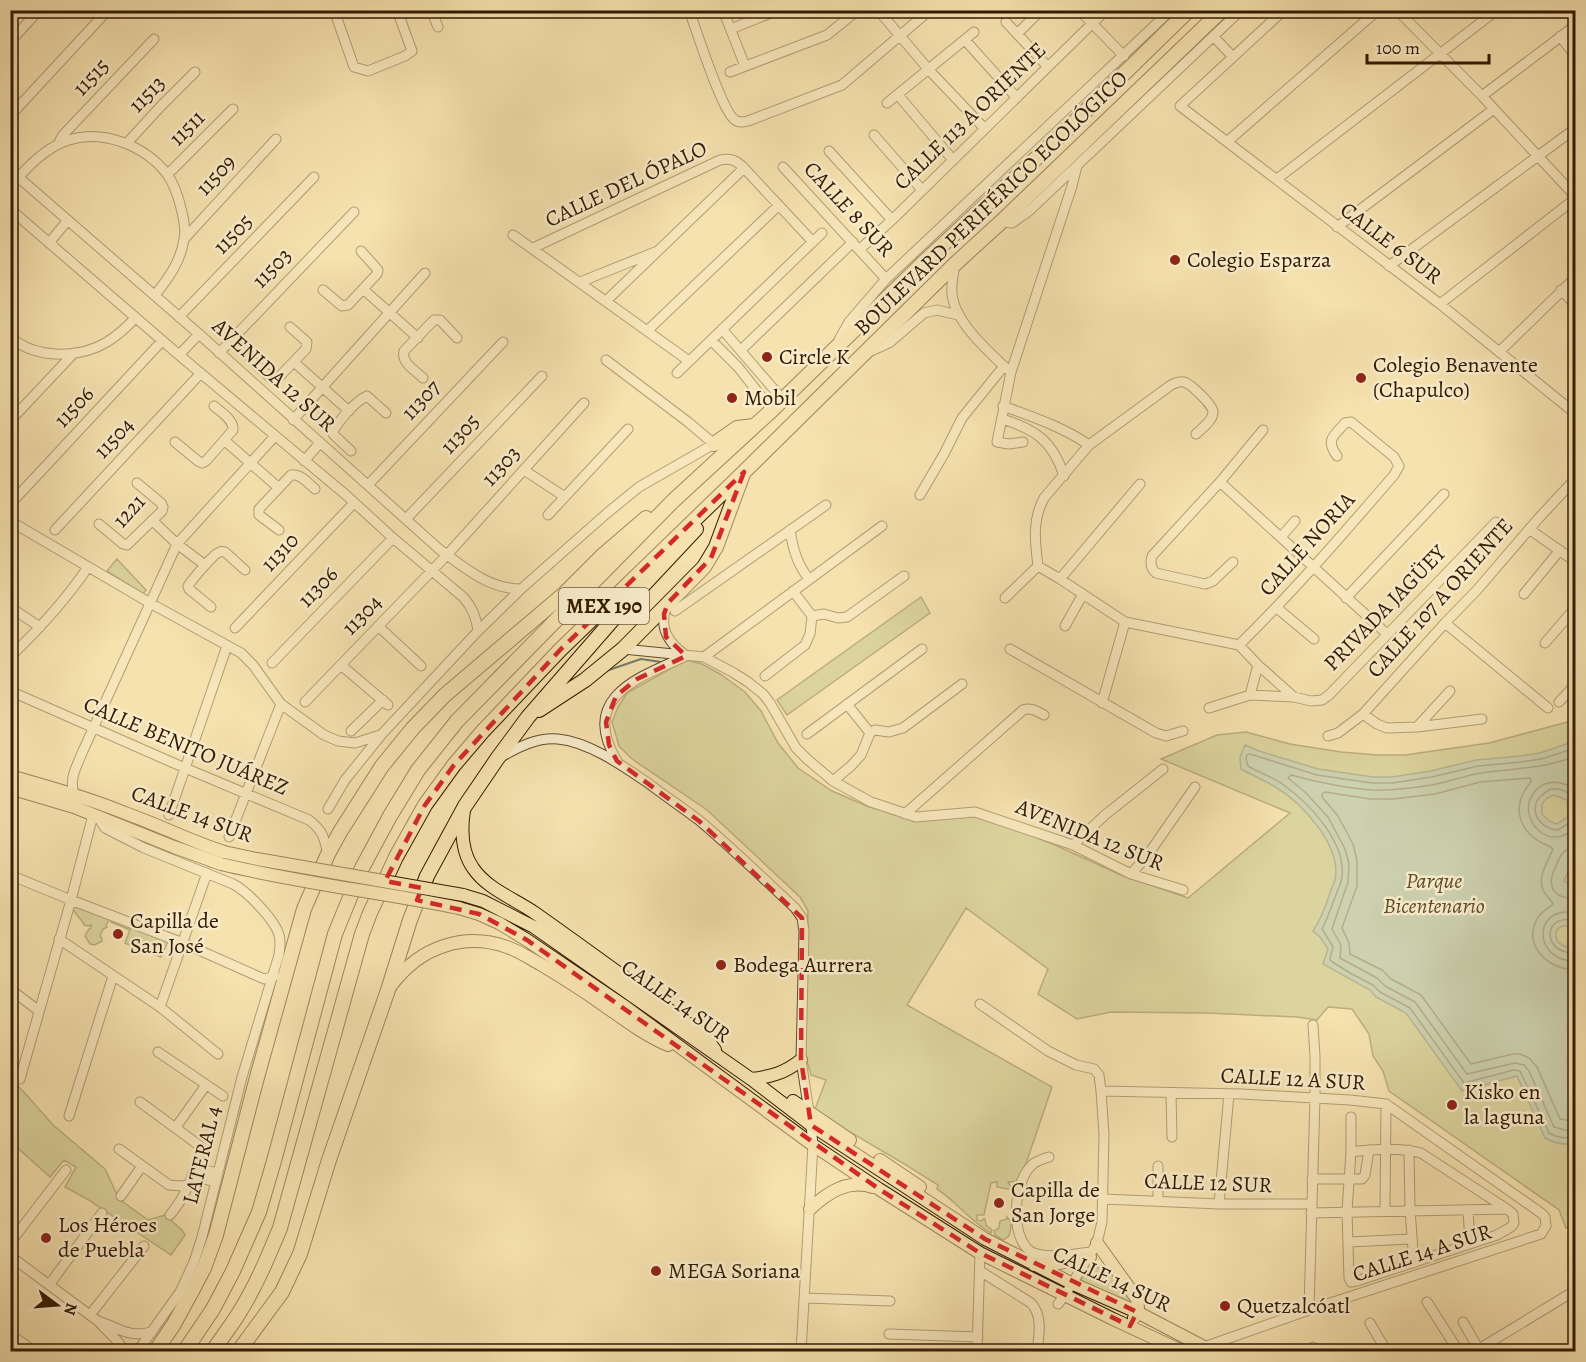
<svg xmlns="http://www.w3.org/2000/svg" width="1586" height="1362" font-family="Alegreya,serif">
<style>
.green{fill:#bcc38b;stroke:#786e46;stroke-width:1.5}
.water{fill:#9cbdaf;stroke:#727b69;stroke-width:1.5;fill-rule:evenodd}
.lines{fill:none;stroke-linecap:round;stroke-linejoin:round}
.shore{stroke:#686b58;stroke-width:1.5}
.stream{stroke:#727b69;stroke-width:2}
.minor-casing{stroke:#644b2c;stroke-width:11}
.major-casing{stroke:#331901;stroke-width:14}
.highway-casing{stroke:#331901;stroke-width:16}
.minor{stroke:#f8eccb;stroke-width:9}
.major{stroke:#f5e2af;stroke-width:12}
.highway{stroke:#f5e2af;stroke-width:14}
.major-bridge-casing{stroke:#331901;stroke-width:14;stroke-linecap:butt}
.major-bridge{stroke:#f5e2af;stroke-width:12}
.marked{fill:none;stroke:#d62828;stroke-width:4.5;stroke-dasharray:12 8;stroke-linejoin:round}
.poi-dot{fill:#8f2418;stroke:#f8eccb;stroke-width:2}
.labels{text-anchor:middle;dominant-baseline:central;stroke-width:5;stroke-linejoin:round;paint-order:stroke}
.shield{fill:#f8eccb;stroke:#6e583e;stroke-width:1.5}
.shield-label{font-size:21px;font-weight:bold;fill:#331901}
.street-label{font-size:22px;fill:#331901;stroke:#f8eccb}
.poi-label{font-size:22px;fill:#331901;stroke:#f8eccb;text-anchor:start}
.park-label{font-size:22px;font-style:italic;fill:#5c4c2a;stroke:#f8eccb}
</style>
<rect width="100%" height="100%" fill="#f5e2af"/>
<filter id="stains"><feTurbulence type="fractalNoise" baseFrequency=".00333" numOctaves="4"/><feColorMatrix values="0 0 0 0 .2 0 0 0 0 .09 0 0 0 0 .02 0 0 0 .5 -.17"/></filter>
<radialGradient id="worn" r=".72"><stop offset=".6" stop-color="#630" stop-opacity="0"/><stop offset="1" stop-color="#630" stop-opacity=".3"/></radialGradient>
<path class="green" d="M117,559L146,590L143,594L107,571Z
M921,597L930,613L787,715L777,700Z
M686,660L702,664L720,674L745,692L761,711L778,743L798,768L832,791L869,807L918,819L973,812L1055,845L1121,875L1188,898L1290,813L1161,759L1217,735L1246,732L1290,744L1341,752L1378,755H1405L1489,743L1575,720V1228H1566L1559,1210L1389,1091L1383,1071L1373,1056L1369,1034L1352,1009L1328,1007L1317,1020L1297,1017L1208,1013L1111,1012L1077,1019L1038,994L1048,969L966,908L907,1005L1052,1087L1020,1181L1008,1182L1013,1190L997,1187V1182L991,1183L984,1215H977V1220L982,1221L983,1219H985L986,1225L992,1230L991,1233C970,1221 957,1202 937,1189L938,1185L906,1165L821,1115L815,1109L826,1080L811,1075L805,1054L808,911L800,897L707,810L632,759L619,746L612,722L618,707L627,693Z
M73,903L169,939L161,957L125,943L130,930L111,922L112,920L107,918L108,921L106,926L107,927L103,929L100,936L102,938V941L95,945L90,944L85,936L89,929L91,928V925L89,926L84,925C81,917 71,913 73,903Z
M11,1080L23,1091L53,1125L105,1169L119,1199L148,1220L165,1215L182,1230L185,1235L171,1255L87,1199L65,1187L76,1167L64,1160L50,1177L11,1142Z
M1007,1217C1013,1223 1011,1229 1009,1236L1003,1240L995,1235L994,1231L999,1228L1000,1221L1007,1219Z
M1108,1267L1135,1306L1080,1281L1089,1268Z"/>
<path class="water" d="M1575,741V855L1564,881L1575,887V928C1549,917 1550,951 1575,947L1576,1144C1565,1145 1554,1143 1545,1138L1517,1076L1462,1091L1406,1013L1376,997L1370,990L1323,964L1328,949L1320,937L1313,931C1322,918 1325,907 1330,893C1331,888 1334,884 1335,880C1342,845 1301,802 1274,786C1263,780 1252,775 1241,769L1240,757L1245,745L1259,751L1318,769L1373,777H1392L1431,771L1476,760L1521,756L1540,753ZM1553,795L1567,800L1568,817L1557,824L1549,821L1542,814V804L1546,799Z"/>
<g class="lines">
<path class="shore" d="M1576,748L1541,759L1521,762L1478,766L1432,777L1392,783H1372L1317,775L1250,754L1247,755L1246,759L1248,766C1258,772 1270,776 1281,783C1308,802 1350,844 1341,882C1340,886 1337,890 1336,895C1331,907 1328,918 1322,929L1333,947L1330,959L1331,961L1350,973L1373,985L1380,992L1410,1008L1464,1083L1514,1070L1520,1071L1549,1133C1557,1138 1566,1138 1576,1138
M1576,756C1544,769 1514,768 1481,773C1464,776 1448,782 1432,785C1412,788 1392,791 1372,790C1345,788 1317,782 1291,775L1288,778L1305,792L1328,817L1345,849L1349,864L1348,882L1332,929L1341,945L1340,958L1377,978L1385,986L1415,1002L1467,1074L1515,1063L1524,1065L1529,1071L1554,1127L1565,1130L1576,1131
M1550,789C1572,787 1576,802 1574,820L1558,830C1544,829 1532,818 1536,803C1538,796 1545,793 1550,789Z
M1576,790C1538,764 1511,811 1542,833C1554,841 1564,836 1576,829
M1576,847C1563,848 1560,856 1556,866C1546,886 1552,898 1576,899
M1576,913C1532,904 1532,962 1576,961
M1576,921C1542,911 1541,955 1576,953
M1576,970C1548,970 1520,944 1539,916C1543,911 1549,908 1553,904C1551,900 1547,896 1544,892C1536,877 1548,862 1553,849C1549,845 1542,844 1537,840C1515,825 1514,801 1531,782L1530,778L1480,782L1435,794L1393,799H1370L1325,792L1322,794V797L1338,816L1353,844L1357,861V886L1342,928L1349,943L1350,954L1382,970L1391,979L1421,995L1471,1064L1513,1054H1520L1529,1058L1537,1067L1560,1119L1576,1122"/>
<path class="stream" d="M606,671L641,659L661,662"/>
<defs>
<path id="minor" d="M334,10L354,67L368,71L405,56L412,51L397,10
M431,10L438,27
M689,10C696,29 722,112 735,120C739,123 743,122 748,121L842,85L930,10
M723,10L745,66
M878,10L929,70L985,129
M1079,10L1124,56
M1284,10L1180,106L1440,304L1576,414
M1397,10L1482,96L1576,197
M1006,22L1048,67
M731,29L778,10
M1017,34L1041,10
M1560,36L1576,57
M1214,37L1233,57
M965,40L1017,98
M10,42L39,10
M730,72L827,35L858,10
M898,95L953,160
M1482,96L1576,25
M887,103L974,32
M10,116L108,10
M874,135L922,190
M1228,141L1378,10
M61,143L60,140L63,135L154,39
M127,143L161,106L195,72
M829,151L892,220
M783,167L886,279
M10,170L199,334L439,549C464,567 488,589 521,589
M167,174L172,170L233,109
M19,177C32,162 49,146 69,140C104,129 145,146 167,174C175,185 179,199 182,212C184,221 186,231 184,239C181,261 168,279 155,295
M1277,179L1497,10
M10,209L179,355L346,495L393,538L463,597C473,608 476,618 478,631
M1001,222L1012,223L1029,211L1241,10
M1337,227L1494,109
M513,235L689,361
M185,238L276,139
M49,243L68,220
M533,248L720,160C731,158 736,160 744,168L813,242
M860,249L892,220L1106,10
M955,265C953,275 951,284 952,294C955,322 987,350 1007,369
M1389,266L1576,128
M580,282L655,252
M363,289L418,338
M323,290L342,306L348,305L377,274L378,270L361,251
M1561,290L1576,305
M606,301L744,168
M1440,304L1576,198
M179,317L314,177
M722,329L783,400
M647,331L778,206
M10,337C36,359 79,359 107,342C118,335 127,327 135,318
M711,340L738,367L772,410
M839,340L849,322L886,279L1171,10
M741,350L853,242
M869,352L889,343L924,313L937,310L958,315
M1499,352L1576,277
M219,353L354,212
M179,355L199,334
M251,360L272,379L278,378L306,349L307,342L290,327
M294,362L349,411
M677,373L822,233
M423,378C415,370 401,363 404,351L434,320H440L457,338
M1003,406C1033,417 1063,427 1089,445
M1002,419C1035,429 1053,441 1064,476
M293,420L425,273
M10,421L74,353
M224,440L279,488
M175,442L198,461L202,463L206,461L233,430C234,420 221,412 214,406
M1023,442L1009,444L997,442L1011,372L1072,186L1077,166
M351,451L333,434V431C340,420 354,402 367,396L386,413
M304,461L320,443
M524,470L565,497
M1220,482L1387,634
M368,485L503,342
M920,495L944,454L962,418L1004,366
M15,499L162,341
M548,515L628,429
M406,519L542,376
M152,520L177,544L205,565
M10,521L150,603L241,653L253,665L281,704L324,735L338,741L355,743L380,735
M99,524L123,544L127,545L162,511L163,507L161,503L137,483
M1529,529L1576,562
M55,530L201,373
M279,530L259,515V509L291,475C300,473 309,484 315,489
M790,530C793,549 797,564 809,579
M1281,537L1295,521
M1233,562L1213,581L1205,584L1156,573C1151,569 1150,563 1152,556L1220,482L1263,430
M1038,566C1035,542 1032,520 1044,498L1089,445L1171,385C1175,383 1179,381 1184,382C1191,384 1213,405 1213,412C1213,421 1202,428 1196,434
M1038,566L1060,579L1125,622L1239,645L1258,665L1294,697
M1060,579L1140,484
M1524,594L1560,550
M1005,598L1038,566
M1346,598L1444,494
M10,607L40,627
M211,607L189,589L188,586C192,580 214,553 220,552C221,551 223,552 225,552L245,570
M666,608C659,628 668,642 684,654
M1277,608L1314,639
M675,611L826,505
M812,616L824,614L838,618L847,617L904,576
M1445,623L1548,708
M378,626L421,666
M1065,626L1083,594
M235,628L354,503
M1545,643L1576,607
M1239,645C1294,591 1344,533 1394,475L1399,466L1394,457L1351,422L1345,423C1334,436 1325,439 1337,456
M623,649L704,657L734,673L748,682L763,694L770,703L796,748L807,759L833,781L871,802L916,817L975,812L1073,845L1131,874L1183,890
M1010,649L1156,733L1166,736L1183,731
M10,657C39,629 66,600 88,567
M704,657L882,526
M272,663L393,538
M341,665L388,705
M765,676L805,645L810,634L812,616L793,591
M10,691L185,768L309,820C323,831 324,837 328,854
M1250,695L1258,665
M305,702L447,555L584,403
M1559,702L1576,684
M1102,703L1125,622
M847,704L870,733
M1209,708L1250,695L1294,697L1311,701L1322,700L1329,695L1496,522
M1363,714L1377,724L1387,728L1417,727L1482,719
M1417,727L1450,691
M351,731L383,700
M807,734L922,649
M1328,736L1338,733L1363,714L1445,623L1477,590L1538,519L1576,478
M501,757C518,747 538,737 558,739C589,742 623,766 648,783C665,796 683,808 700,821C733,849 764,879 795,908L802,918L804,931L801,1060L811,1125L813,1145L801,1352
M617,761C579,698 637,678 684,657
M833,781L851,766L861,755L870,733L875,730L889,732L903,728L962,684
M74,794C69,779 76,768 82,753L177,544L275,436
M328,809L345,780L382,734L478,631L521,589L606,514L639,487L714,444L688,422L606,360
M905,814L1023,710C1031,707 1036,711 1044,715
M169,815L227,646
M98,817L105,828L144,848L233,884C247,891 275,920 279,935C281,942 280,948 279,955L242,1077L202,1237L194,1262L180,1292L137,1352
M229,837L281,704
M1073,845L1105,815L1163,769
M1131,874L1147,856L1195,787
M10,875L71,900L183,943L264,979L275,976
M59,939L160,1007L218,1054
M10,989L39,1011
M980,1004L1048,1051L1076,1065L1094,1069L1099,1075L1101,1091L1104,1134L1102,1222L1097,1243L1065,1295L1058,1304
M160,1007L207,873
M158,1052L223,1096
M20,1079L71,900L93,815
M1101,1091L1242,1094L1350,1100L1386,1104L1541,1213L1545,1217L1546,1226L1541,1234L1309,1310L1204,1347
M1171,1093L1172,1137
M140,1102L200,1146V1151C192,1177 188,1193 170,1215
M69,1116L113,976
M176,1127L206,1085
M119,1149L169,1185L182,1186L190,1184
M1409,1150L1410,1210L1414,1263
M1351,1152C1374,1149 1399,1147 1421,1153L1507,1209L1513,1214L1514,1223L1511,1227L1497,1235L1357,1281L1351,1282L1349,1278L1347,1211L1351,1152V1117
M1049,1157C1043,1159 1036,1161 1032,1165C1014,1181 1009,1235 1030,1251C1044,1260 1074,1254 1090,1252
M195,1168L218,1173
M192,1176L216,1182
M1312,1179H1362L1365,1175L1369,1150
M121,1196L142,1166
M1103,1199L1219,1204H1311
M1158,1201V1166
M1219,1204L1229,1094
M1468,1210L1470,1243
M1385,1211L1386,1104
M1311,1213L1507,1209
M1349,1242L1411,1239
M10,1243L66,1170
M10,1256L98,1321C120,1328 127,1338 152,1332
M980,1271L1031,1303C1043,1316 1039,1335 1037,1352
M49,1285L102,1213
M805,1298L890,1301
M1427,1302L1459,1352
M1309,1310L1315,1098V1056L1313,1025
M90,1315L144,1246
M98,1321C107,1332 119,1339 124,1352
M1463,1322L1478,1348
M1370,1323L1387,1352
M10,1334L35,1352
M889,1334L978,1337
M1313,1347L1316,1352
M977,1352L980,1253
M1474,1352L1576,1290"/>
<path id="major" d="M10,776C49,787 88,798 125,813C159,825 190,841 224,852
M10,788L74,807L174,847L221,864
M464,810C461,830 461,851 473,868C487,889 515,899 535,913C593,954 649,995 706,1037L715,1050
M463,895L483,901L534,927L751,1079L811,1125L985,1239L1071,1283L1137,1312L1204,1347L1208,1352
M459,908L479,914L499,923L527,940L627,1008L813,1145L879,1189L980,1253L1113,1319L1184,1352
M390,987C404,968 422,953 444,946C465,939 487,940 507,947C519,951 529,958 540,964C562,977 584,991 605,1006C625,1020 646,1036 668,1045
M751,1079C770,1077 785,1073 801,1060
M793,1101L850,1140
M880,1160L920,1187
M810,1209C828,1192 848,1179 873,1187
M1097,1243L1137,1299L1138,1308L1134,1318
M1034,1265L1059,1263L1090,1257"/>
<path id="highway" d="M714,444L737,428L754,426
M539,710L585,680L623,649L704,567L716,547L743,474
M155,1352L174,1324L192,1291L204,1268L216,1235L256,1081L304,909L328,854L340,832L382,766L413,728L445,695L565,593L603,555L646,518
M184,1352L213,1309L233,1271L259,1212L274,1161L335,934L362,868L390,816L418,770L457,721L673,501L772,410L924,262L1056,140L1189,10
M212,1352C221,1339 231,1326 239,1313C256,1286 268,1257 280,1228L362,934L370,913L396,857L425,805L454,765L483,731L560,650L744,472L955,264L1001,222L1222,10
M238,1352L282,1292L300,1254L329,1160L388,990L410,920L427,876L465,806L497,759L528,717L636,593L696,529"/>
</defs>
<use href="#minor" class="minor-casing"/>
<use href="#major" class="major-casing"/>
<use href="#highway" class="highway-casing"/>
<use href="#minor" class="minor"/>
<use href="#major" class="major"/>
<use href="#highway" class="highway"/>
<defs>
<path id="major-bridge" d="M224,852L257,859L463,895
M221,864C300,883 380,892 459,908"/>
</defs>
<use href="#major-bridge" class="major-bridge-casing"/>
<use href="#major-bridge" class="major-bridge"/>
</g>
<path d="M0 0H1586V1362H0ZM744,472L711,558L668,603L664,614L666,637L686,656L637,679L616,696L606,722L609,745L617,761L699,821L802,918L801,1060L811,1125L985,1239L1137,1312L1130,1326L980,1253L879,1189L527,940L479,914L417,900L422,888L385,881L425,805L454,765L560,650Z" fill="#f5e2af" fill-opacity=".55" fill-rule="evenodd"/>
<path class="marked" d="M744,472L711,558L668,603L664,614L666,637L686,656L637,679L616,696L606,722L609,745L617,761L699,821L802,918L801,1060L811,1125L985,1239L1137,1312L1130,1326L980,1253L879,1189L527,940L479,914L417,900L422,888L385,881L425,805L454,765L560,650Z"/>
<g class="poi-dot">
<circle cx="1175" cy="260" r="6"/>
<circle cx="767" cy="357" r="6"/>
<circle cx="1361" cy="378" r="6"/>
<circle cx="732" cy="398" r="6"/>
<circle cx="118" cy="934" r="6"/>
<circle cx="721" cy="965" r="6"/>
<circle cx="1452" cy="1105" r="6"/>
<circle cx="999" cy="1203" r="6"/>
<circle cx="46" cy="1238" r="6"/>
<circle cx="656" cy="1271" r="6"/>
<circle cx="1225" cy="1306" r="6"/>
</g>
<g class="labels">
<rect class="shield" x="559" y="588" width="90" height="36" rx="4.5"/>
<g class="shield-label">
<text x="604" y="606">MEX 190</text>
</g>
<g class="street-label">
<text transform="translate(91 77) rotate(-47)">11515</text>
<text transform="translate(147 94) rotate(-46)">11513</text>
<text transform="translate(970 116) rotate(-44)">CALLE 113 A ORIENTE</text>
<text transform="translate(187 128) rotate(-45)">11511</text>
<text transform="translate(216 175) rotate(-47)">11509</text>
<text transform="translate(626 184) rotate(-25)">CALLE DEL ÓPALO</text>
<text transform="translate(991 203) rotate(-44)">BOULEVARD PERIFÉRICO ECOLÓGICO</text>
<text transform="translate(849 209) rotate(47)">CALLE 8 SUR</text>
<text transform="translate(233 234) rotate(-46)">11505</text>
<text transform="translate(1391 243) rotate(37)">CALLE 6 SUR</text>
<text transform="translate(272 268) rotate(-46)">11503</text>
<text transform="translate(274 375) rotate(42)">AVENIDA 12 SUR</text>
<text transform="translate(421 400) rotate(-47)">11307</text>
<text transform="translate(74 407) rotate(-47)">11506</text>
<text transform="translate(460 434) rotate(-47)">11305</text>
<text transform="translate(114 438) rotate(-47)">11504</text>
<text transform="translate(501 466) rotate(-48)">11303</text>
<text transform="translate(129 511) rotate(-48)">1221</text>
<text transform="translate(1307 544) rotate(-48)">CALLE NORIA</text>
<text transform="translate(280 552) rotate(-47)">11310</text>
<text transform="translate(318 587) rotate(-46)">11306</text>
<text transform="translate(1440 598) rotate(-48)">CALLE 107 A ORIENTE</text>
<text transform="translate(1385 608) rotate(-46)">PRIVADA JAGÜEY</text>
<text transform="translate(362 615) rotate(-46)">11304</text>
<text transform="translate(186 746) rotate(23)">CALLE BENITO JUÁREZ</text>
<text transform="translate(192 814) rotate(20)">CALLE 14 SUR</text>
<text transform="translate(1090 835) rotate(22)">AVENIDA 12 SUR</text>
<text transform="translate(676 1001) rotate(35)">CALLE 14 SUR</text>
<text transform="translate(1293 1079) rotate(3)">CALLE 12 A SUR</text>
<text transform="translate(202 1155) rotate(-76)">LATERAL 4</text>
<text transform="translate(1208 1183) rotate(2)">CALLE 12 SUR</text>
<text transform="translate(1422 1253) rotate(-18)">CALLE 14 A SUR</text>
<text transform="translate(1112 1279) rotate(25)">CALLE 14 SUR</text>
</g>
<g class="poi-label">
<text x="1187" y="260">Colegio Esparza</text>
<text x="779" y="357">Circle K</text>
<text x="1373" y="365">Colegio Benavente<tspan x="1373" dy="25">(Chapulco)</tspan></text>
<text x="744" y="398">Mobil</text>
<text x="130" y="921">Capilla de<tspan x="130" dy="25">San José</tspan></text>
<text x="733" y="965">Bodega Aurrera</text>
<text x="1464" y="1092">Kisko en<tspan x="1464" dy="25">la laguna</tspan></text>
<text x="1011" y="1190">Capilla de<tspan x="1011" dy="25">San Jorge</tspan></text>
<text x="58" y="1225">Los Héroes<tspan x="58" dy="25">de Puebla</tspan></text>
<text x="668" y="1271">MEGA Soriana</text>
<text x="1237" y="1306">Quetzalcóatl</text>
</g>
<g class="park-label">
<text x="1434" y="881">Parque<tspan x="1434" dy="25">Bicentenario</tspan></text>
</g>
</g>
<rect width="1586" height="1362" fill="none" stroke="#f5e2af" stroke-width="36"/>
<rect x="12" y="12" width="1562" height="1338" fill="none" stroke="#331901" stroke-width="3"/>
<rect x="18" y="18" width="1550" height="1326" fill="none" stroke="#331901" stroke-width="1.5"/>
<g transform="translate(57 1305) rotate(106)" stroke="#f8eccb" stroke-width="4.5" paint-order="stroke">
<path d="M0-4.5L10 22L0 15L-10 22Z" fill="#331901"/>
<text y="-9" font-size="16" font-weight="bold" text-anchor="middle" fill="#331901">N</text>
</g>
<path d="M1367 54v9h122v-9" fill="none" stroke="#331901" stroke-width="3"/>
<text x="1376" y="54" font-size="18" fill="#331901" stroke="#f8eccb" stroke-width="4.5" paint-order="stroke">100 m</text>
<rect width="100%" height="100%" filter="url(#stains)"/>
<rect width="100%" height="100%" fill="url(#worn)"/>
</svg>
